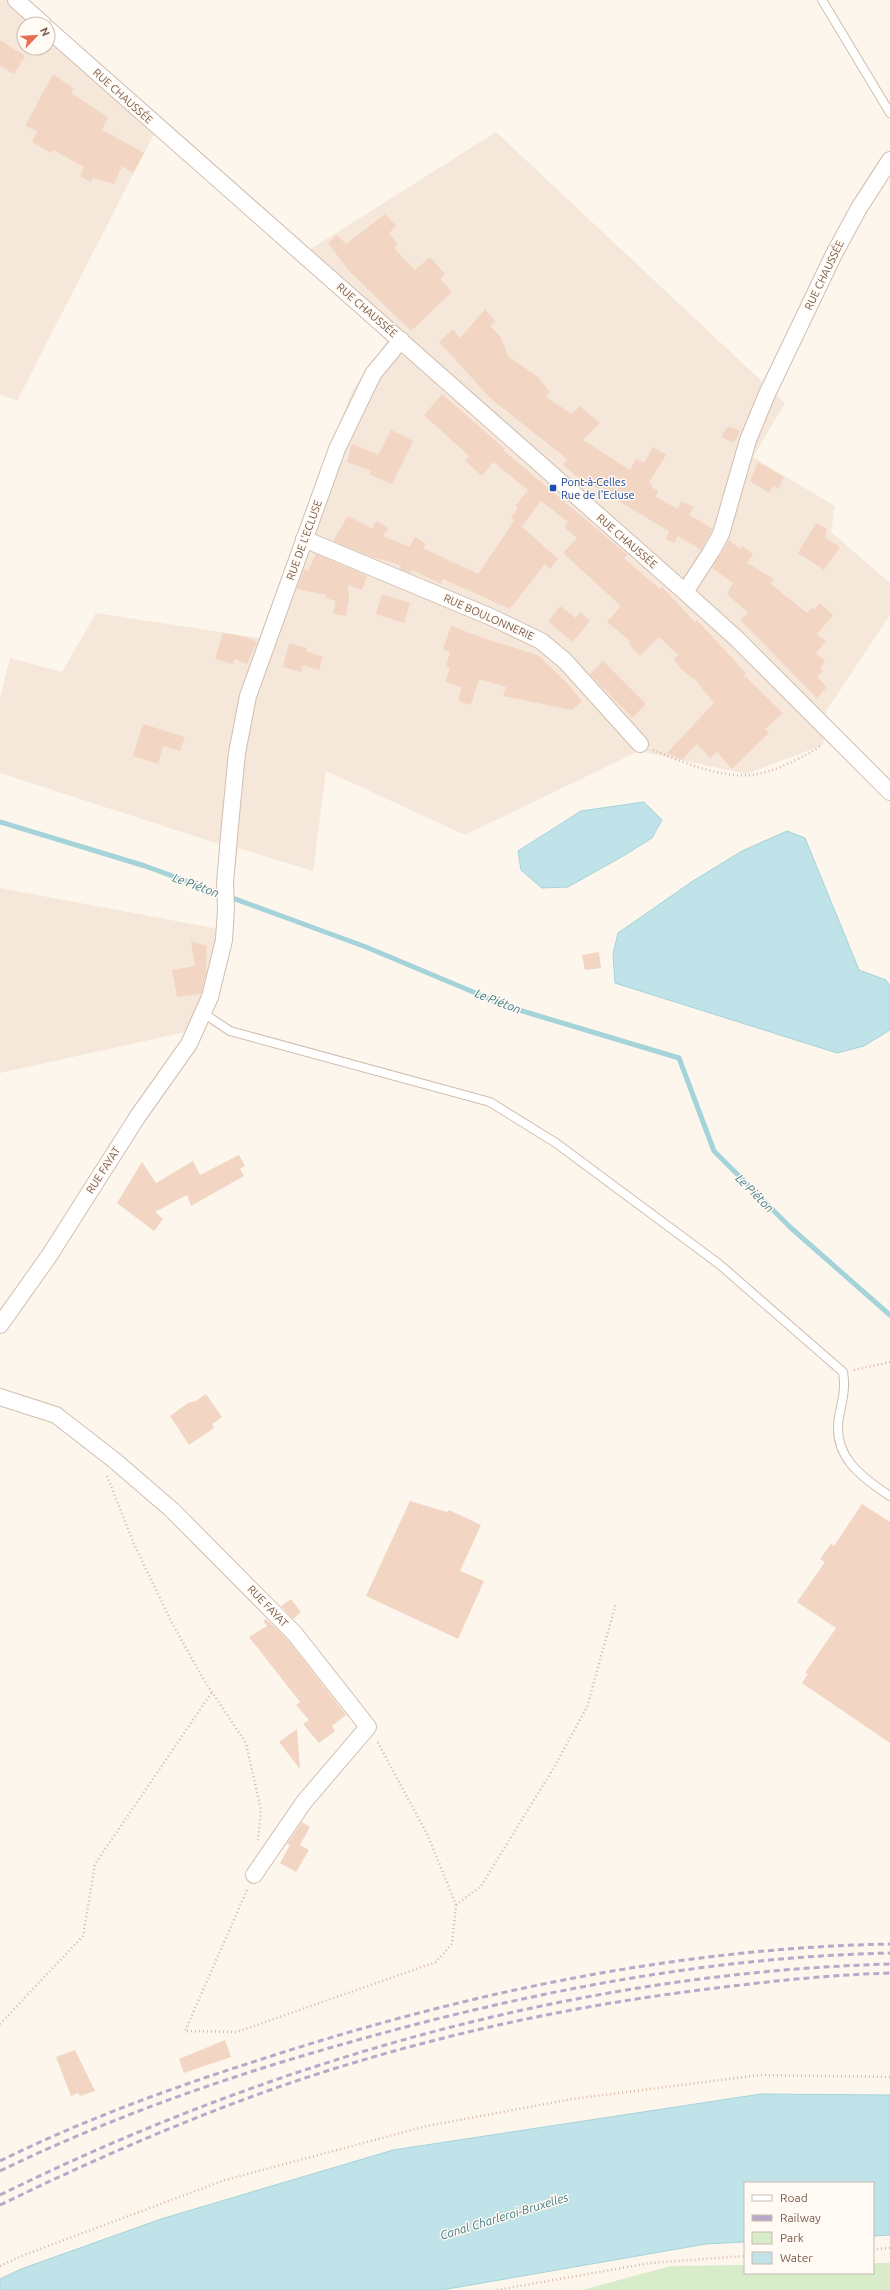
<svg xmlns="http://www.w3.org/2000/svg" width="890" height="2290" font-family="Ubuntu,sans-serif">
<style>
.residential{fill:#f5e8da;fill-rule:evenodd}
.green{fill:#d8ecc9}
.water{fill:#bfe3e8;stroke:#a5d3da}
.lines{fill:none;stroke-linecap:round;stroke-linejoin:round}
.stream{stroke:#a5d3da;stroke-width:5}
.building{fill:#f3d5c3}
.service-casing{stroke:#d1beb0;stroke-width:10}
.minor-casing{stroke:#d1beb0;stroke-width:18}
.path{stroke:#d9b8a5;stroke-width:2.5;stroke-dasharray:1 3;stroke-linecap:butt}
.service{stroke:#fff;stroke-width:8}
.minor{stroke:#fff;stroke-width:16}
.rail{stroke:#b9a8c9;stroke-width:3;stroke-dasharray:6 4;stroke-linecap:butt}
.transit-dot{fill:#1a4fb4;stroke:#fffaf3;stroke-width:1.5}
.labels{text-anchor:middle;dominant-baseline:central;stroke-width:3;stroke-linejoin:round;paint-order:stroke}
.street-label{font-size:11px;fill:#7a5c4d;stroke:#fffaf3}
.transit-label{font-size:11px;fill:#164399;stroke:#fffaf3;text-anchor:start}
.water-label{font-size:12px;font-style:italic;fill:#437c86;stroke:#fffaf3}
</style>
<rect width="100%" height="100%" fill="#fdf6ec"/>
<path class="residential" d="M0,0H25L161,120L17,401L0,394ZM24,24H48V48H24Z
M496,132L785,403L753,457L835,506L831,532L890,583V615L827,710L823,745L746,774L639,751L465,835L326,771L313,871L238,848L221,979L186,1032L0,1073V888L219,929L225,846L0,773V698L10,658L62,672L96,613L259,638L352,391L392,334L306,252Z"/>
<path class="green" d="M873,2263H890V2290H582L671,2266L745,2265V2273H873Z"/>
<path class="water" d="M644,802L662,820L652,838L623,856L568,887L542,888L521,870L518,851L581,811Z
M787,831L805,838L859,970L886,980L890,986V1030L864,1046L837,1053L615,983L613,954L618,933L693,881L742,851Z
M761,2094L890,2095V2235L873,2236V2183H745V2242L706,2244L442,2290H0V2279L21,2269L161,2219L393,2150Z"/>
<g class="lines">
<path class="stream" d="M0,822L145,866L366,947L509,1007L679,1058L714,1151L791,1228L890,1315"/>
</g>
<path class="building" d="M0,40L25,56L14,74L0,66Z
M53,74L74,89L71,93L108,117L102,130L144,153L133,173L122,166L114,184L93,178L91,182L80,176L84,167L53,150L51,153L32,142L37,131L25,126Z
M385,214L396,226L389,233L398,244L394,248L415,270L430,257L445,274L440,279L452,292L411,331L349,271L328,243L337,235L346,244Z
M485,309L495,321L490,326L500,336L509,357L538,377L550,392L546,397L572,414L580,406L600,423L583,440L630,470L636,459L644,463L653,447L666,455L649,482L653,485L651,487L658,491L656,497L678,509L681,501L694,507L689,515L713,529L701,550L678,536L674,543L666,539L669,531L576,476L563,464L567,459L490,398L439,342L453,329L460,338Z
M442,394L505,449L503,450L628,555L624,558L660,589L662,587L695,622L697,620L746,673L744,675L783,713L765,729L769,733L732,769L717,752L710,758L697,744L682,760L667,753L714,703L693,677L692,678L681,669L674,659L678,655L659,637L640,656L629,644L631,642L607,622L621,606L563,553L577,538L564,527L568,522L541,501L522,526L519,524L558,559L550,569L545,564L510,609L443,579L441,584L412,570L410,573L400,569L401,565L372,557L333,541L348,516L373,529L376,521L388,528L383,536L410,547L415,537L426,544L423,548L478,574L506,533L514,520L511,518L518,508L515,506L528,490L493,462L482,476L465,461L469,456L424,415Z
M728,426L740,431L734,443L721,437Z
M391,430L413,441L392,484L369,474L371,471L347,462L352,444L378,455Z
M758,462L784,477L778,489L773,486L769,493L750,481Z
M816,523L827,529L825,538L840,547L824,570L798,553Z
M729,540L740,549L743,546L753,554L747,563L774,579L771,584L807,613L812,608L814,610L820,603L833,615L817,634L826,641L816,653L825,661L820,668L823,671L817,677L827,687L817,698L740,620L748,613L727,594L733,583L712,568Z
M316,554L367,576L362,590L348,585L349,599L346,616L333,614L336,601L325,598L326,595L297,589L304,569L308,571Z
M382,594L410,603L404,623L376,614Z
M560,606L576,618L580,612L590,621L573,642L548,622Z
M451,626L489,640L538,655L566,682L582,701L572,710L503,696L506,687L479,679L471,705L458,701L462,687L445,682L450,668L446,666L450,652L443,649Z
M223,633L246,637L257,642L247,664L235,659L233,664L215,659Z
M289,643L307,648L306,651L323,657L319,670L303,665L301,672L283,667Z
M603,661L646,704L632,718L590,674Z
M143,724L185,737L180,751L163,746L158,764L133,756Z
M191,941L207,946L206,974L201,994L177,997L172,970L195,966Z
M599,952L601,968L585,970L582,955Z
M239,1155L245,1166L240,1169L244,1176L191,1206L187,1195L155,1212L163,1219L154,1231L117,1203L142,1162L156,1183L193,1161L200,1175Z
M206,1394L222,1417L212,1424L214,1428L189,1445L170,1416L188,1403L196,1401Z
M410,1501L447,1512L449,1510L481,1525L460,1571L484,1581L458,1639L366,1596Z
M862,1504L890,1522V1743L802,1683L808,1674L805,1673L836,1628L797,1602L825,1562L820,1559L831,1544L834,1546Z
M291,1599L301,1612L293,1619L281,1606Z
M266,1619L288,1640L346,1715L332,1726L335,1731L319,1743L303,1724L309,1720L296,1705L300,1702L249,1637L267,1626L263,1621Z
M297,1729L300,1769L279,1742Z
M302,1822L310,1827L300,1845L309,1850L296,1872L280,1863L290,1845L287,1844Z
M225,2040L231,2057L184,2073L179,2059Z
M75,2050L95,2091L80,2096L78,2093L71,2096L56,2057Z"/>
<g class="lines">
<defs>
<path id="service" d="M822,0L890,113
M203,1013L230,1031L490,1102L556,1143L719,1264L843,1372C846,1389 842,1401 839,1417C832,1456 861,1477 890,1496"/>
<path id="minor" d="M16,0L43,24
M48,29L685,592L737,639L890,792
M304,539L491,617L541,641L565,661L640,744
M685,592L711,552L721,534L748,440L767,394L834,254L859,208L890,160
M0,1325L49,1256L138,1116L189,1044L210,997L224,940L226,909L225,883L230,825L237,753L248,696L337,449L373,374L401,340
M0,1397L56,1415L114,1460L172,1510L295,1634L368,1727L304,1802L254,1875"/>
</defs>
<use href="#service" class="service-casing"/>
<use href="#minor" class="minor-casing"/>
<path class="path" d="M653,750C683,762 719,778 751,775C772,773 805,757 822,745
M854,1370L890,1362
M107,1476L134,1544L172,1623L204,1680L246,1743L261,1810L258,1840
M247,1890L185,2031L237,2032L436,1962L452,1944L456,1905L428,1836L377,1741
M456,1905L481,1886L553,1769L587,1707L616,1603
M0,2024L83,1936L95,1864L212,1692
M873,2249L890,2248
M0,2266L24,2255L225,2180L427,2126L572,2099L760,2075L890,2077
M497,2290L650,2263L745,2256"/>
<use href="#service" class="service"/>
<use href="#minor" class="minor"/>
<path class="rail" d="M0,2161C83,2120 171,2088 259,2060C461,1994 676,1948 890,1944
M0,2171C111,2117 229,2076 347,2043C524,1993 706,1957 890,1953
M0,2195C276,2059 581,1973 890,1964
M0,2205C99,2157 200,2113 305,2078C433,2036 566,2007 700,1990C763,1982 826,1975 890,1973"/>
</g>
<rect class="transit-dot" x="549" y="484" width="8" height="8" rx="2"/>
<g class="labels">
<g class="street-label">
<text transform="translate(123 96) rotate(42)">RUE CHAUSSÉE</text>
<text transform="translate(824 275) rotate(-64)">RUE CHAUSSÉE</text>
<text transform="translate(367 310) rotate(41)">RUE CHAUSSÉE</text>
<text transform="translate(304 540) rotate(-70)">RUE DE L'ECLUSE</text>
<text transform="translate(627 541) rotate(41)">RUE CHAUSSÉE</text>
<text transform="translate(489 617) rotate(24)">RUE BOULONNERIE</text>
<text transform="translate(103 1170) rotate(-57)">RUE FAYAT</text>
<text transform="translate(268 1606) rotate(46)">RUE FAYAT</text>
</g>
<g class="transit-label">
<text x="561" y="482">Pont-à-Celles<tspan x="561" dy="13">Rue de l'Ecluse</tspan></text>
</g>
<g class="water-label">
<text transform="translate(196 885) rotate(20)">Le Piéton</text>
<text transform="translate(498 1001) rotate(21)">Le Piéton</text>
<text transform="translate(755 1193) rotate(45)">Le Piéton</text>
<text transform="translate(504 2216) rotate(-17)">Canal Charleroi-Bruxelles</text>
</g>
</g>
<rect x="744" y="2182" width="130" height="92" fill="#fffaf3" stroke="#cabbb1"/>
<rect x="752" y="2195" width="20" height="6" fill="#ffffff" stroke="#cabbb1"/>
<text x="780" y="2202" font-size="12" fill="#7a5c4d">Road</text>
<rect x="752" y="2215" width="20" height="6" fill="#b9a8c9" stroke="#cabbb1"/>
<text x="780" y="2222" font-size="12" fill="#7a5c4d">Railway</text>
<rect x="752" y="2232" width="20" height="12" fill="#d8ecc9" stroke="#cabbb1"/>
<text x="780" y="2242" font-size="12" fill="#7a5c4d">Park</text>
<rect x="752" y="2252" width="20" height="12" fill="#bfe3e8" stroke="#cabbb1"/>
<text x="780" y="2262" font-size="12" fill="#7a5c4d">Water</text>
<g transform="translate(36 36) rotate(65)"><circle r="19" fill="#fffaf3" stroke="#cabbb1"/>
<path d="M0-3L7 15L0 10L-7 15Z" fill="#e76f51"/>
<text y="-6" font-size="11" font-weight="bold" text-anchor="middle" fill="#7a5c4d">N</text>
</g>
</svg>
